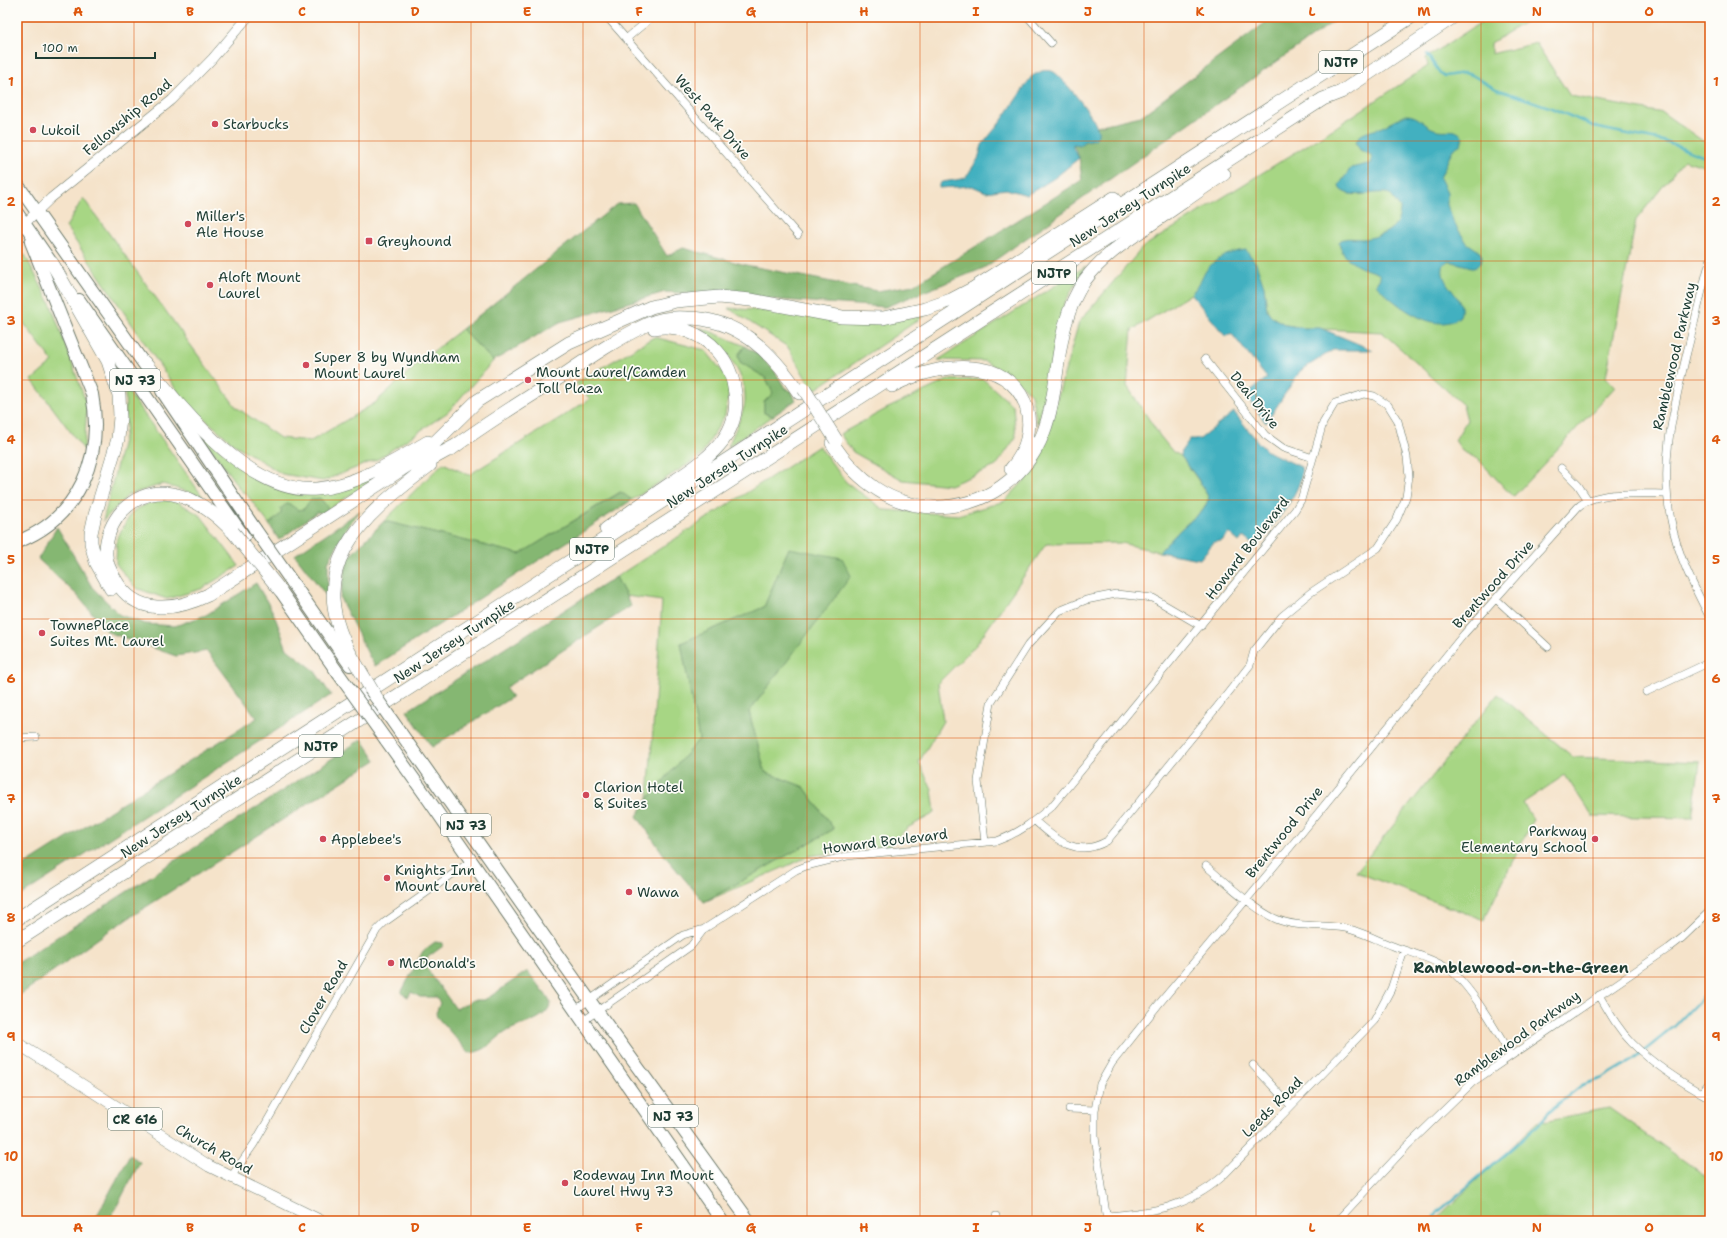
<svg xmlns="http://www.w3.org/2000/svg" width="1727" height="1238" font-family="'Shantell Sans',sans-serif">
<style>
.green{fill:#a7d684;stroke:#638a5c}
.forest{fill:#85b772;stroke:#527a53}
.water{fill:#43b0c0;stroke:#31767a}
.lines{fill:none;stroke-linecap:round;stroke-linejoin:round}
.stream{stroke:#43b0c0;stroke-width:2.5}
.minor-casing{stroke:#6a7768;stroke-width:8}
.tertiary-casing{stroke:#6a7768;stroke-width:10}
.primary-casing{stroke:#6a7768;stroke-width:12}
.trunk-casing{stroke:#6a7768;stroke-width:14}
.motorway-casing{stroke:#6a7768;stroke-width:14}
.minor{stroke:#fff;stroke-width:7}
.tertiary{stroke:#fff;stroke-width:9}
.primary{stroke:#fff;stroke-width:11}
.trunk{stroke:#fff;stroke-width:12}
.motorway{stroke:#fff;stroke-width:13}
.trunk-bridge-casing{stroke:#6a7768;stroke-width:14;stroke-linecap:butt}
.motorway-bridge-casing{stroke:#6a7768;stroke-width:14;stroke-linecap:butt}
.trunk-bridge{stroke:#fff;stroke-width:12}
.motorway-bridge{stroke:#fff;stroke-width:13}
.grid{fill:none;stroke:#de580e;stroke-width:1;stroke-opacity:0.55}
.poi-dot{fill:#d1495b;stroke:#fdfcf7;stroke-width:1.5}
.labels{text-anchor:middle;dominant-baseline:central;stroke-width:3.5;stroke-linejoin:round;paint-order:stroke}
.shield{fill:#fdfcf7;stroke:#62766e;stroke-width:1}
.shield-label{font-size:13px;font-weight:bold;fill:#1f3d34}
.street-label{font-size:14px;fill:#1f3d34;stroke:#fdfcf7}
.poi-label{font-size:14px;fill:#1f3d34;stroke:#fdfcf7;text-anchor:start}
.neighbourhood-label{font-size:15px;font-weight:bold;fill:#1f3d34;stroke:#fdfcf7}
.neatline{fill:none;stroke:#de580e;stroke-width:1.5}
.grid-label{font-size:13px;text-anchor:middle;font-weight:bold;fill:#de580e}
</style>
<rect width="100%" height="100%" fill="#fdfcf7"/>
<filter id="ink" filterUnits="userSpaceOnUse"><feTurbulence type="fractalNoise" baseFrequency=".025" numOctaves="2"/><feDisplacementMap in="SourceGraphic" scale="8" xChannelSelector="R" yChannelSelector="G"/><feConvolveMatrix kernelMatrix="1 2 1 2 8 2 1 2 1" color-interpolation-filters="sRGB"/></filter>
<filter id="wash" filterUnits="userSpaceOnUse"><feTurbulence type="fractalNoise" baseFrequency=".012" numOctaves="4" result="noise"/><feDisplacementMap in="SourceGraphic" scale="16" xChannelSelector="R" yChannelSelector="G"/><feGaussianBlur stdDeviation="0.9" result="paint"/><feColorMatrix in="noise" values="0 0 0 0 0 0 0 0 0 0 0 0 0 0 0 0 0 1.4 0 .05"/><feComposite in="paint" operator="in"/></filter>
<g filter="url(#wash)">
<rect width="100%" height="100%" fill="#f5e3ca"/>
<path class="green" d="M1489,17H1533L1491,43V54L1536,43L1570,96L1663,113L1710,146V168L1684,160L1636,220L1606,377L1615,387L1513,497L1478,459L1462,451L1455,440L1467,420L1463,405L1382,332L1304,328L1286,325L1272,317L1267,310L1264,286L1202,279L1199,286L1191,294L1132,330L1127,386L1160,436L1173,452L1181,456L1198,480L1209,498L1204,509L1181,529L1159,552L1121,543L1046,544L976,645L938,683L943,721L919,762L932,790L935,813L907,828L891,845L810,856L704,902L834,829L804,787L765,772L749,712L851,575L789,548L764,607L681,643L699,739L648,799L662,601L626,596L616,577L819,446L846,482L884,510L958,515L1005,501L1038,466L1079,322L1143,247L1336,127L1428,66L1426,58Z
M83,198L236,407L280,438L311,441L375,403L417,364L462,329L493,361L448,412L378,459L323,481L282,474L234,444L184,401L66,227Z
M25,255L51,305L87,405L84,450L32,380L53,362L20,318L17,320V256Z
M1086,266L1064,304L1038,426L1031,394L1009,374L984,361L938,360Z
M728,308L777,312L852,322L924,316L813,391L788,347Z
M700,327L745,346L738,355L740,362L766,378L773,393L764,402V413L773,416L728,447C732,436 745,411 745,401C747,370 720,346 700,327Z
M654,337L705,350L731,382L725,415L701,456L632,500L620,492L520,554L384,521L443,463L469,475L590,399L576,383Z
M983,379L1013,406L1016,437L996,466L950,485L903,480L853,452L840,434L886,409L948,380Z
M125,387L203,497L163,484L128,495L103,521L126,428Z
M200,433L258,480L278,489L302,494L386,471L329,509L311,499L304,509L281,514L269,524L245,492H242Z
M154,500H175L201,516L239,566L201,589L167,599L136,588L116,564L117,538L132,512Z
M1498,694L1573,757L1700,762L1692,818L1592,816L1565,775L1523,803L1533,819L1484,920L1356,872Z
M1609,1108L1710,1179V1221H1434L1538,1122Z"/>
<path class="forest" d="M1273,17H1344L1333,22L984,268L885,307L665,292L560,322L493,361L462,329L617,204L634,203L667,256L683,248L746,265L877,291L914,285L1082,180L1079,157L1073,144L1095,139L1097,126L1141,116Z
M745,346L759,355L774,370L785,388L791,391L796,400L773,416L764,413V402L773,393L766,378L740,362L738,355Z
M621,492L632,500L375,666L369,656L340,598L348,558L384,521L520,554Z
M320,498L329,509L322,513L317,512L279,540L269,524L281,514V508L288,503L298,510L304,509L311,499Z
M360,511L347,527L328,563V598L295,555Z
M57,527L92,587L120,615L145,624L175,626L206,615L256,583L273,612L287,649L314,670L331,695L17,898V870L257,718L207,651L176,656L108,632L77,595L38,559Z
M789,548L842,558L851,576L749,712L765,772L804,787L834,829L704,902L664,855L637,816L648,799L699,739L681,643L764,607Z
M616,577L631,606L505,688L512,697L432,747L407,711Z
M362,739L376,760L110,930L17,997V963Z
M435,942L443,943V946L428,957L425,963L427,969L456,1009L473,1000H484L491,996L526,972H528L549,999L551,1003C545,1022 520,1023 506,1032C491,1041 489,1051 469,1053L437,1017L436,1013L440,1003L436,997H420L411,992L408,997L401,993L423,951Z
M130,1155L140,1162L109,1221H94Z"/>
<path class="water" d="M1042,71C1046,70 1050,70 1054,72C1063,78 1098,121 1098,131C1099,135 1097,137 1095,139L1085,141L1080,145L1073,144V148L1079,158L1056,177L1027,195L1006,189L986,192L972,186L939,188V184L942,182L962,179L966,177L978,159L982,145L1002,120L1032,76Z
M1406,115C1419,115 1423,125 1434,129C1445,133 1455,126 1463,137L1461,144L1453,149L1440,178L1447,192V205L1454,223L1467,243L1479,251L1482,256L1481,262L1475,268L1449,261L1444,264C1436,285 1468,296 1460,316C1437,338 1392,303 1376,284L1380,278V275C1375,271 1370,271 1365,269C1353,265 1341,255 1339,243L1341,240C1348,237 1355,239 1363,239C1381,237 1401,229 1400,208L1390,194C1376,189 1352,201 1340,189L1339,185L1351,168L1372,163L1371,155L1360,150L1356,143C1358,131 1373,132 1382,127C1390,123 1398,119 1406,115Z
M1246,250L1256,263L1264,286L1267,310L1272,317L1286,325L1304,328H1320L1373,350H1333L1300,371L1266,423L1245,395L1267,378L1231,333L1226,337L1191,294C1199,286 1202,275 1209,267C1218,257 1233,251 1246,250Z
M1234,412L1258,442L1267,451L1301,467C1306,490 1269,530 1255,546L1243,537L1239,542L1229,533L1222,541L1214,542L1200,559L1159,552L1181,529L1204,509L1209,498L1198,479L1181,456L1182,450L1190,439H1200Z"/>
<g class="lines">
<path class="stream" d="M1427,54L1440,73L1445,76L1464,73L1472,75L1496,89L1549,107L1598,128L1663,141L1710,159
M1431,1221L1438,1212L1539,1125L1548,1112L1582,1085L1603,1078L1633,1060L1675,1026L1710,989"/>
</g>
</g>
<g filter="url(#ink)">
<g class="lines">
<defs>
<path id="minor" d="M607,17L798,235
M1028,17L1051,43
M626,39L652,17
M1710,261C1701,291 1695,322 1687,352C1674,408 1659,462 1671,520C1677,554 1694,587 1710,618
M1205,359L1265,435L1283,448L1313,458
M1561,468L1578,485L1588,500
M1496,599L1548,647
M1646,692L1710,662
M17,738L36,737
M985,842L978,781L991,703L1028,645L1059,611L1086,600L1116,594L1153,598L1201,626
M1206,866C1224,881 1255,910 1276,919C1297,928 1322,924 1345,928C1360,931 1379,941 1393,946C1411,953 1430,957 1447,968C1469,982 1497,1032 1511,1056
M1599,995C1609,1012 1618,1029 1632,1043C1653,1064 1684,1084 1710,1098
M575,1010L683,935L704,929L796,870L806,866L847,856L997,841C1020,833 1034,821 1052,806L1295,510L1301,500L1323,423L1335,403L1364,394L1374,396L1388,405L1398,421L1407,457L1409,476L1406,497L1397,519L1378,548L1310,593L1282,616L1254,651L1250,665L1217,707L1107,841C1077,858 1058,841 1035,821
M583,1021L691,946L704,929
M1253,1065L1291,1106
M1701,1093L1710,1082
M1069,1109L1095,1110
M231,1177L254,1144L377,930L385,922L471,861
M996,1216V1221
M1106,1216C1152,1212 1185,1209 1222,1177L1374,1021L1391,989L1404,950
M1107,1221L1095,1137V1110L1100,1084L1112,1063L1158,1005L1287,851L1464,634L1578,507C1596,490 1643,494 1667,494
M1337,1221L1407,1146L1473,1082L1669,948L1682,938L1710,911"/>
<path id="tertiary" d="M17,231L51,198L172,100L212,59L248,17"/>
<path id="primary" d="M17,1043L209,1166L321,1221"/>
<path id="trunk" d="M17,184L149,371
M17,213L57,271
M79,300L244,537
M162,391L255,529
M17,542C79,518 104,457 92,394L31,242
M292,582L350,665
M280,590L338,673
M400,732L597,1011L749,1221
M386,740L426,796L722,1221"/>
<path id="motorway" d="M52,263L108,361L119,395L120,417L118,439L95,515L91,533V543L96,562L111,589
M144,362C183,410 249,495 317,489C356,486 395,461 428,442
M892,386C917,373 951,364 980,369C1031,377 1043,433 1011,469
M832,443C857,480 889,506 935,507C958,507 982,500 1001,487C1077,434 1039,346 1085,280C1104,254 1131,238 1157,220C1179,205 1201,189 1224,174
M450,450C486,423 524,400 562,376C589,358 618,338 648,324C659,319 673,317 686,318C738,318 772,352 799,393
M417,467L457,445
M606,529C625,516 643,503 661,490C696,466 742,442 735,393C733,377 728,363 717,351C703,334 677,324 654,328
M233,532C205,502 160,474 123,510C113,521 106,536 106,551C105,561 110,571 115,579C135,616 175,611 208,595L419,458L477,401L569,343L651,307L676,301L719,297L751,300L842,317L883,318L925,309L951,300L974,288L1114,198
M355,662C299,569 359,519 430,465
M17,919L1411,17
M17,941L1323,99L1341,92L1453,17"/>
</defs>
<use href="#minor" class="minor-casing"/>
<use href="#tertiary" class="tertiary-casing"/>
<use href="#primary" class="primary-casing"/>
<use href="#trunk" class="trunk-casing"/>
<use href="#motorway" class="motorway-casing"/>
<use href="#minor" class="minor"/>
<use href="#tertiary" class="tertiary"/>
<use href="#primary" class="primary"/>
<use href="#trunk" class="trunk"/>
<use href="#motorway" class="motorway"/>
<defs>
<path id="trunk-bridge" d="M255,529L292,582
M338,673L386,740
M370,689L400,732"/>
<path id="motorway-bridge" d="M804,389L836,440
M233,532L280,590
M355,662L376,697"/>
</defs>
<use href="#trunk-bridge" class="trunk-bridge-casing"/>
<use href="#motorway-bridge" class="motorway-bridge-casing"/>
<use href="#trunk-bridge" class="trunk-bridge"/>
<use href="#motorway-bridge" class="motorway-bridge"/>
</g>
</g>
<path class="grid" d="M134,17V1221M246,17V1221M359,17V1221M471,17V1221M583,17V1221M695,17V1221M807,17V1221M920,17V1221M1032,17V1221M1144,17V1221M1256,17V1221M1368,17V1221M1481,17V1221M1593,17V1221M17,141H1710M17,261H1710M17,380H1710M17,500H1710M17,619H1710M17,738H1710M17,858H1710M17,977H1710M17,1097H1710"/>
<g class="poi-dot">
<circle cx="215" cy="124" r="4"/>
<circle cx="33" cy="130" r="4"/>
<circle cx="188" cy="224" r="4"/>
<rect x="365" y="237" width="8" height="8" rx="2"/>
<circle cx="210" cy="285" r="4"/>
<circle cx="306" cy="365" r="4"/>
<circle cx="528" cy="380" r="4"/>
<circle cx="42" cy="633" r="4"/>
<circle cx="586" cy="795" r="4"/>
<circle cx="323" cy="839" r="4"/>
<circle cx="1595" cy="839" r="4"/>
<circle cx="387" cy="878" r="4"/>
<circle cx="629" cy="892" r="4"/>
<circle cx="391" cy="963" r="4"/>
<circle cx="565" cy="1183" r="4"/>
</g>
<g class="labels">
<g class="shield">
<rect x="1319" y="51" width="44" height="22" rx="3"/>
<rect x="1032" y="262" width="44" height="22" rx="3"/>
<rect x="110" y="369" width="50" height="22" rx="3"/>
<rect x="570" y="538" width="44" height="22" rx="3"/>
<rect x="299" y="735" width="44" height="22" rx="3"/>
<rect x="441" y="814" width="50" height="22" rx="3"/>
<rect x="648" y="1105" width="50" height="22" rx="3"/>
<rect x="108" y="1108" width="54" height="22" rx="3"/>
</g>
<g class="shield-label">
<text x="1341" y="62">NJTP</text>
<text x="1054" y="273">NJTP</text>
<text x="135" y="380">NJ 73</text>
<text x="592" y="549">NJTP</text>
<text x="321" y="746">NJTP</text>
<text x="466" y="825">NJ 73</text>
<text x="673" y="1116">NJ 73</text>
<text x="135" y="1119">CR 616</text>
</g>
<g class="street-label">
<text transform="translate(127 117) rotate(-40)">Fellowship Road</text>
<text transform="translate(713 117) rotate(49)">West Park Drive</text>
<text transform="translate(1130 205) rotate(-33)">New Jersey Turnpike</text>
<text transform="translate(1674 356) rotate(-77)">Ramblewood Parkway</text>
<text transform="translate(1255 400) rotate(51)">Deal Drive</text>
<text transform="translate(727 466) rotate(-33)">New Jersey Turnpike</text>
<text transform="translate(1247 548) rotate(-52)">Howard Boulevard</text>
<text transform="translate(1493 584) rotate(-48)">Brentwood Drive</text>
<text transform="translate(454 641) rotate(-33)">New Jersey Turnpike</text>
<text transform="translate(181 816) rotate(-33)">New Jersey Turnpike</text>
<text transform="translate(1284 832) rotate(-51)">Brentwood Drive</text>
<text transform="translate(885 841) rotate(-7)">Howard Boulevard</text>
<text transform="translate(323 997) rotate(-60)">Clover Road</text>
<text transform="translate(1517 1038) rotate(-36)">Ramblewood Parkway</text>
<text transform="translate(1272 1107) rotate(-45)">Leeds Road</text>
<text transform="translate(214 1149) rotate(30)">Church Road</text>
</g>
<g class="poi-label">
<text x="223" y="124">Starbucks</text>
<text x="41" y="130">Lukoil</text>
<text x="196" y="216">Miller's<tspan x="196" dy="16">Ale House</tspan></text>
<text x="377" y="241">Greyhound</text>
<text x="218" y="277">Aloft Mount<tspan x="218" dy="16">Laurel</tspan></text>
<text x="314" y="357">Super 8 by Wyndham<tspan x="314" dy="16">Mount Laurel</tspan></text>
<text x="536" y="372">Mount Laurel/Camden<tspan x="536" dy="16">Toll Plaza</tspan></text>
<text x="50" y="625">TownePlace<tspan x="50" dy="16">Suites Mt. Laurel</tspan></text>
<text x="594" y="787">Clarion Hotel<tspan x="594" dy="16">&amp; Suites</tspan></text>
<text x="1587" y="831" text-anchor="end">Parkway<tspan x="1587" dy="16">Elementary School</tspan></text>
<text x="331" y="839">Applebee's</text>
<text x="395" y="870">Knights Inn<tspan x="395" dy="16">Mount Laurel</tspan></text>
<text x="637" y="892">Wawa</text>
<text x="399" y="963">McDonald's</text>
<text x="573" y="1175">Rodeway Inn Mount<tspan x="573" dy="16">Laurel Hwy 73</tspan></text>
</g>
<g class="neighbourhood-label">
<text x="1521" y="968">Ramblewood-on-the-Green</text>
</g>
</g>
<rect width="1727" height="1238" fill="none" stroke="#fdfcf7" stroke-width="44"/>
<path d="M36 52v6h119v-6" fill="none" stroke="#1f3d34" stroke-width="2"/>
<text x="42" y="52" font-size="12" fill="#1f3d34" stroke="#fdfcf7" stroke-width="3" paint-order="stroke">100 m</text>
<rect x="22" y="22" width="1683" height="1194" class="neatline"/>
<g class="grid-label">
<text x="78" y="16">A</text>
<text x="190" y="16">B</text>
<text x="302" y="16">C</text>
<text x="415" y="16">D</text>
<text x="527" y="16">E</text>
<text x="639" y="16">F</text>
<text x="751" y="16">G</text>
<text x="864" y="16">H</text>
<text x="976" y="16">I</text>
<text x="1088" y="16">J</text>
<text x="1200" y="16">K</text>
<text x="1312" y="16">L</text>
<text x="1424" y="16">M</text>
<text x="1537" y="16">N</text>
<text x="1649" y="16">O</text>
<text x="11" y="86">1</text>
<text x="1716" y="86">1</text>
<text x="11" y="206">2</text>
<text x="1716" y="206">2</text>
<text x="11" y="325">3</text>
<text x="1716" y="325">3</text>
<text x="11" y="444">4</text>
<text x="1716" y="444">4</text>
<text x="11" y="564">5</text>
<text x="1716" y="564">5</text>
<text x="11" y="683">6</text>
<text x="1716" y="683">6</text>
<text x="11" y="803">7</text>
<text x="1716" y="803">7</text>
<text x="11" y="922">8</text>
<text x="1716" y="922">8</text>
<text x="11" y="1041">9</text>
<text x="1716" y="1041">9</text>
<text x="11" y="1161">10</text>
<text x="1716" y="1161">10</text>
<text x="78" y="1232">A</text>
<text x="190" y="1232">B</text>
<text x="302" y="1232">C</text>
<text x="415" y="1232">D</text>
<text x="527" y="1232">E</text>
<text x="639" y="1232">F</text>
<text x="751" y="1232">G</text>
<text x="864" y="1232">H</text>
<text x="976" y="1232">I</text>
<text x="1088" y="1232">J</text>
<text x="1200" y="1232">K</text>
<text x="1312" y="1232">L</text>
<text x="1424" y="1232">M</text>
<text x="1537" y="1232">N</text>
<text x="1649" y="1232">O</text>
</g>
</svg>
